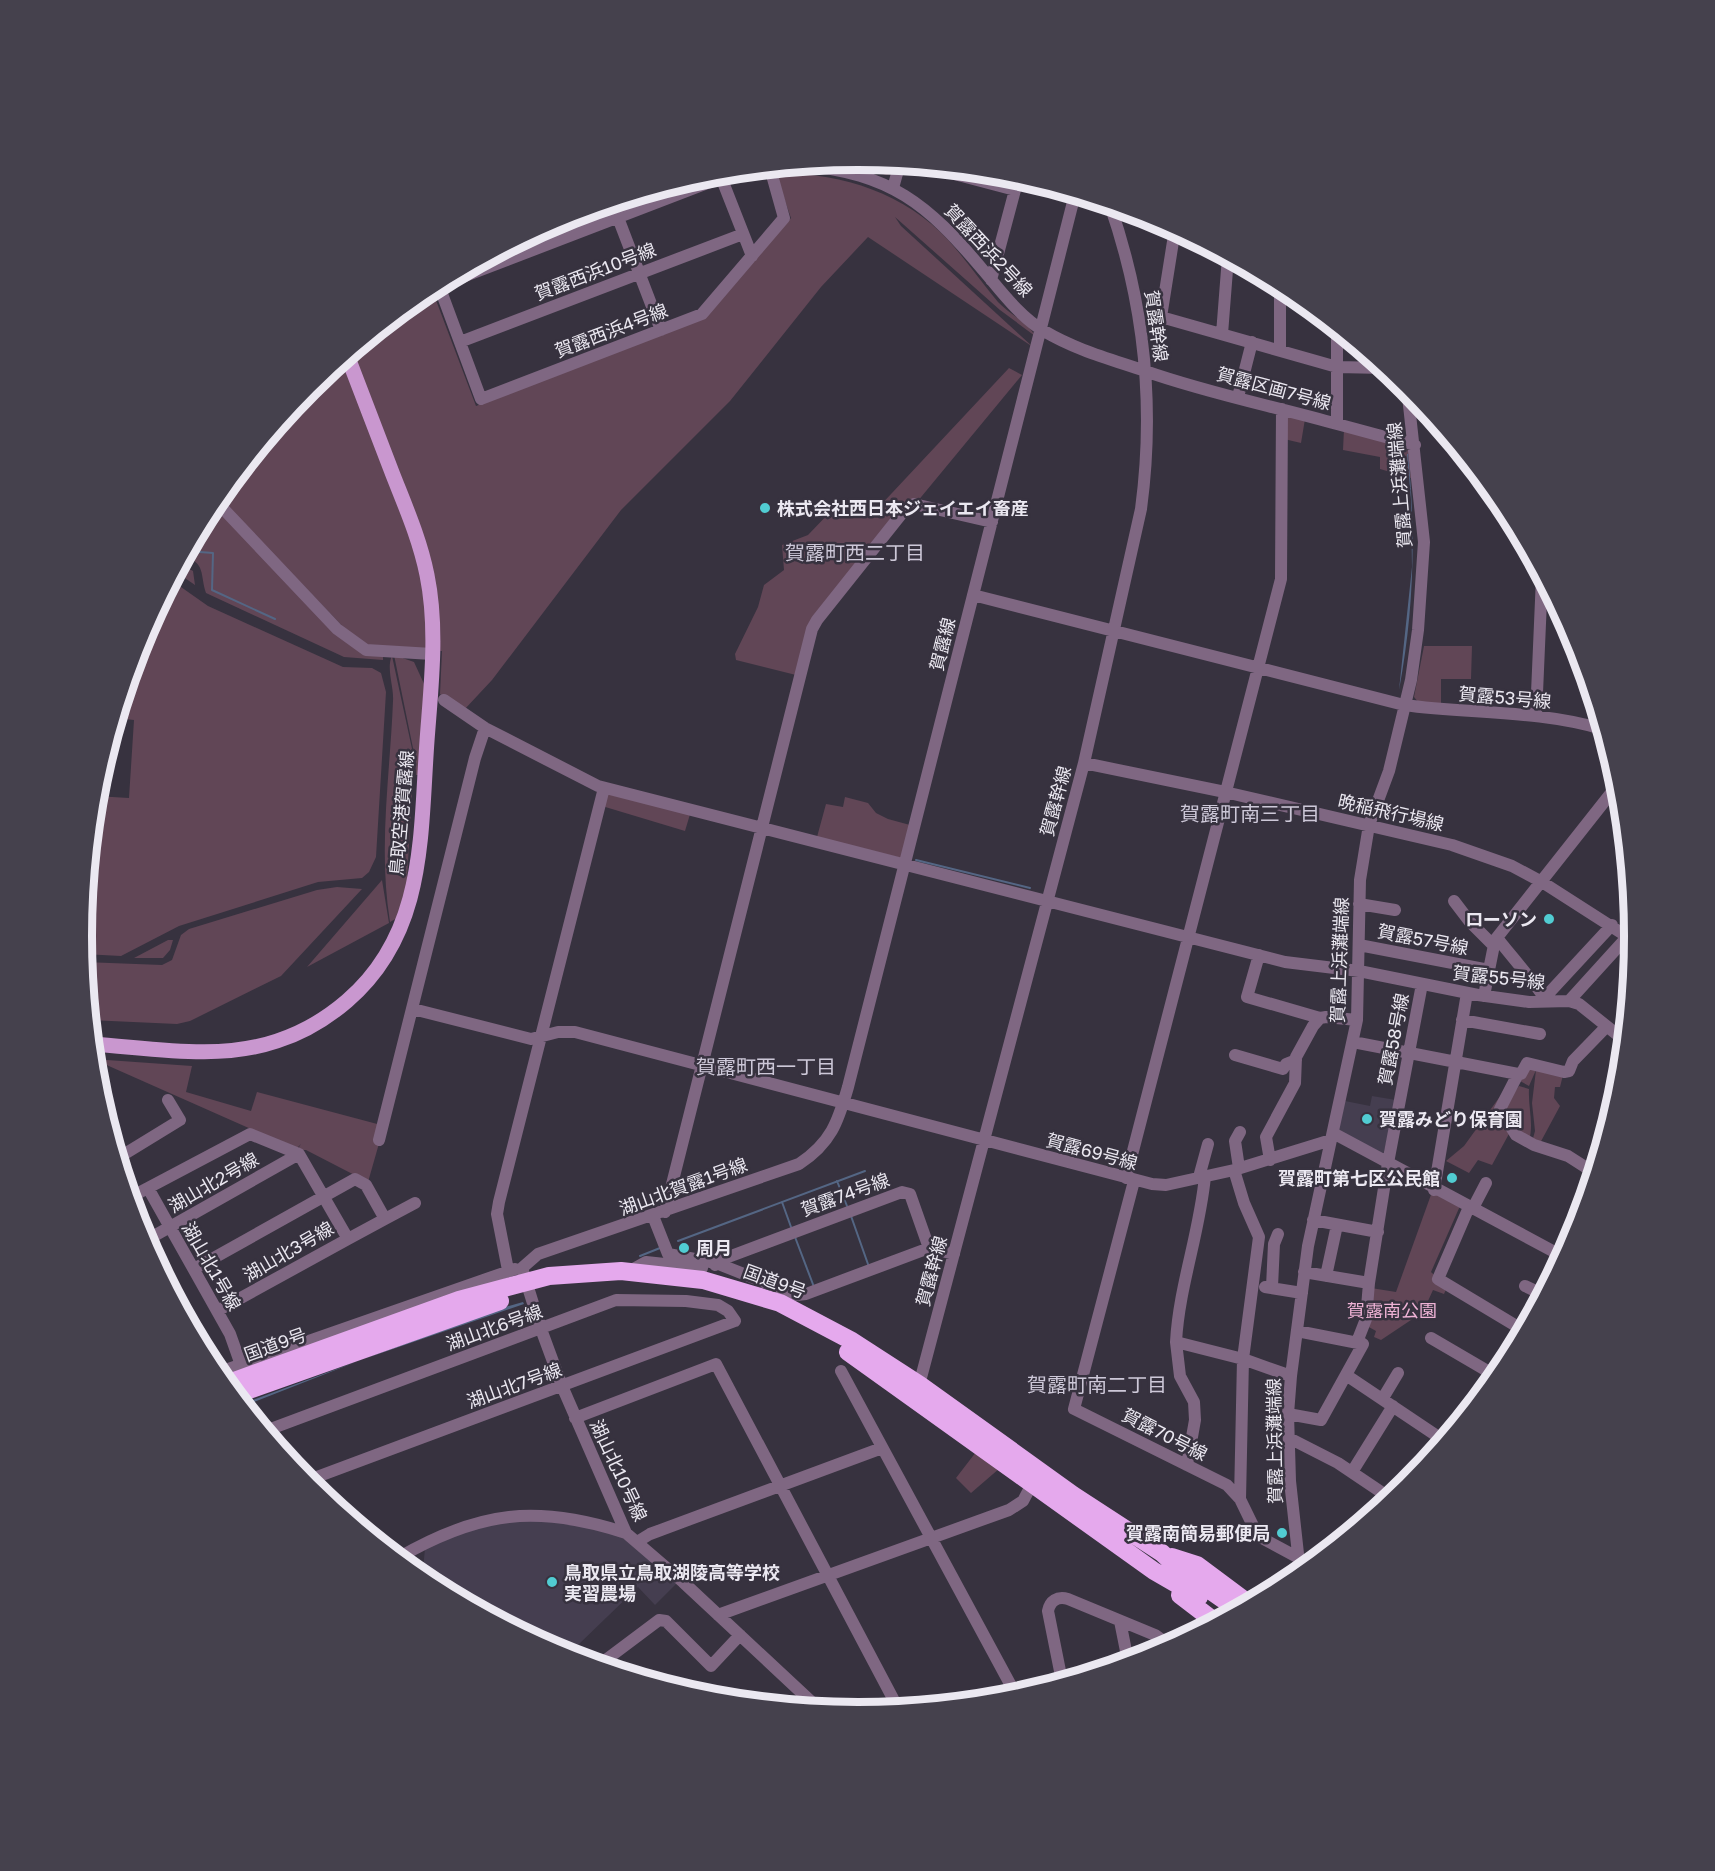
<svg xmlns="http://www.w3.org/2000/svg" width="1715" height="1871" font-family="'Golos Text','Noto Sans JP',sans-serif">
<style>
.built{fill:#453e50}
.green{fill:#614656}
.water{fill:#546684}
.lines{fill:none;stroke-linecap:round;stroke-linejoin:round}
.stream{stroke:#546684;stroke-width:2}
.minor{stroke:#7f6782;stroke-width:12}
.major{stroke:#c997cf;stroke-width:15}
.highway{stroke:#e5a9ed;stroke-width:18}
.poi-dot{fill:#51ccd2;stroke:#37323f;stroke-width:2}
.labels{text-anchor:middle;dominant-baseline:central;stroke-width:5;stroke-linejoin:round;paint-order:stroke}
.street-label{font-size:18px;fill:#ebe8f1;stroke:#37323f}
.poi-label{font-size:18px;font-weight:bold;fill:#ebe8f1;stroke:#37323f;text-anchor:start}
.park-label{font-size:18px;fill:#eeb2d5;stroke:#37323f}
.neighbourhood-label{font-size:20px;fill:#cdc8d8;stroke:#37323f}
.rim{fill:none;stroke:#ebe8f1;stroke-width:8}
</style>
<rect width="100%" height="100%" fill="#37323f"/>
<path class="built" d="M1372,1096L1396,1100L1383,1156L1338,1132L1345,1101L1370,1106Z
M525,1518L596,1526L631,1542L678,1582L655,1605L638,1587L578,1645L526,1635L523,1633V1626L512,1627L422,1578L425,1549L462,1530Z"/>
<path class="green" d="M858,159L896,163L894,173L886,175L843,160Z
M780,173C844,174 905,193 949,241C967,261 981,282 998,302C1008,313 1029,323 1035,336L1000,310L895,217L901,226L1033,347L868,237L821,287L730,401L621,510L492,680L464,710L440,694L442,651L369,648L351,635L218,497L309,386L431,287L476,406L702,319L791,218L777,178Z
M1009,368L1022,375L917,502L826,606L800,676L736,660L735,654L758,607L764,585L784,570L782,545L808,535L832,510L861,516L877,509Z
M1284,413L1305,419L1301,443L1284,439Z
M1344,429L1402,444L1408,451L1411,478L1380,469V457L1343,450Z
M213,503L334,630L383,656V660L344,657L206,593C200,576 206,561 183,557Z
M180,564L193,571L195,585L176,572Z
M171,580L208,606L343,667L372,668L381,673L386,692L376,857L369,872L362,878L318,882L179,926L121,956L83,954L81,935L95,796L129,798L134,720L116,718L140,638Z
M1424,646H1472L1471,679H1441V705L1419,703L1414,697Z
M394,655L414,662L425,686L419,775H416L415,758Z
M392,656L414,758L406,897L399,917L390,922C378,847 390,776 393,701C394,687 386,668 392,656Z
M607,794L691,811L685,831L602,806Z
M845,797L868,803L876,813L888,819L910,825L901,858L817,837L826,804L843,807Z
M382,880L389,923L307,967L376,887Z
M337,887L362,889L281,976L190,1021L177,1024L89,1020L84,962L162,965L172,960L181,935L189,929L317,890Z
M168,940H173L170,950L163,958H134Z
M93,1059L192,1066L186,1092L251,1111L257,1092L381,1125L380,1140L368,1182L306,1150H297L301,1144L296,1149Z
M1527,1066L1563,1075L1560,1087H1555L1554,1098L1560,1106L1539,1145L1532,1142L1535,1131L1532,1103L1536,1070L1529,1086L1520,1081Z
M1519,1086L1529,1089C1528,1108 1534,1123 1529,1141L1524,1138L1503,1109Z
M1501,1095L1510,1132L1492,1165L1478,1160L1469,1173L1446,1161L1464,1146Z
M1432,1192L1460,1206L1431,1272L1447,1287L1444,1294L1433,1290L1423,1312L1381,1340L1374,1337L1376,1331L1367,1326L1374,1305L1371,1303V1288L1396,1292Z
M976,1452L1000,1468L971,1493L956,1478Z"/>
<path class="water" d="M1407,454H1408C1416,533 1414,611 1399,690L1412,567L1411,500Z
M523,1302L524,1304L361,1360L244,1406L242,1404L505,1307Z"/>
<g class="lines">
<path class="stream" d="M187,551L213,553L212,590L275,619
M916,860L1030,888
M837,1181L847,1206
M782,1202L791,1227
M851,1216L869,1267
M795,1237L814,1287
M678,1241L865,1171
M640,1256L660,1248"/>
<path class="minor" d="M802,165C891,174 927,203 983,270C1001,291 1019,316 1044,331C1076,350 1110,359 1145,371C1207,393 1273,406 1337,424V330
M924,166L1015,190L991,280
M721,177L752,256
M893,188L900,163
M612,202L661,330
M1175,229L1161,317L1337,367L1384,368
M438,283L481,399L702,314L784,218L770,168
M439,286L739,171
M1222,334L1228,257
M460,342L743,234
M1280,349V285
M1238,397L1252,342
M1337,424L1415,445
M215,500L337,629L366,650L432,654
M973,595L1404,705C1470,714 1538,710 1602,729
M444,700L485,728L598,786L1285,962L1359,971L1478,995L1529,1002L1569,1001L1579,1004L1624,1040
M1536,716L1542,577
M1084,763L1225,792L1452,845L1512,866L1542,882L1634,941
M1454,901L1470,922L1494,946
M1359,904L1395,910
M1498,939C1506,950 1544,993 1545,1001
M1359,945L1489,970L1484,996
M1259,955L1247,997L1320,1018
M1489,970L1495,940L1619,783
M1545,1001L1549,993L1612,925
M1569,1001L1628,936
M413,1009L531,1039L558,1032H575L1152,1184L1166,1185L1234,1170L1331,1140
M1462,1020L1540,1034
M1353,1042L1518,1074
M1235,1055L1283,1069L1286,1064L1296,1060
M1333,1133L1562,1256
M379,1140L475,758L485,728
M118,1158L180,1120L168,1100
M1270,1160L1266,1137L1295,1083L1296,1057L1313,1026L1320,1018L1326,1017L1357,1020
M1239,1168L1235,1141L1240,1132
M1234,1170L1244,1203L1259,1237L1243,1359L1240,1499
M1593,1172L1568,1156L1534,1145L1516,1135L1500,1109L1518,1074H1521L1527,1063L1564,1072L1569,1071L1573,1061L1606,1027
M1205,1176C1200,1232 1179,1286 1176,1342L1243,1359L1291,1376
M1199,1177L1208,1144
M1126,1178L1281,579L1282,409
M1134,1181L1074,1409L1227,1485L1240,1499L1258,1536L1310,1564
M148,1188L230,1334L241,1365
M1434,1190L1467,993
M129,1198L250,1134L299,1154L348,1239L217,1311
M1469,1207L1438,1279L1523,1330
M1473,1208L1486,1183
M665,1212L812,629L817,620L903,512L914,504L992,522
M653,1216L668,1254L716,1263L797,1295L806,1294L929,1248
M385,1219L415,1203
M1313,1220L1378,1232
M145,1241L299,1154
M715,1265L723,1259L902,1192L910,1194L929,1248L954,1254
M194,1269L355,1179L366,1185L385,1219L348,1239
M508,1270L497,1214L499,1202L604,788
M630,1271L646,1262L702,1268
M1304,1272L1369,1283L1388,1163L1422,984
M1326,1276L1337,1225
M1525,1286L1542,1294
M1265,1287L1302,1293
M1272,1287L1274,1244L1278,1234
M1431,1338L1496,1376
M1176,1342L1180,1376L1194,1402L1195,1420L1187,1465
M1357,1342L1366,1319L1369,1283
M841,1371L1016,1695
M217,1373L515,1269
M1346,1375L1443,1440
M918,1389L1084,763L1141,509C1155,405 1144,303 1110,205
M1383,1398L1398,1373
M1288,1414L1321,1420L1363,1344L1297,1331
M575,1418L716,1364L898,1708
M265,1431L616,1300L686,1301L718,1305L728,1311L735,1321L306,1481
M1289,1438L1338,1463L1390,1498
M1352,1472L1393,1406
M637,1542L650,1534L882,1448
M398,1558C479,1511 537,1504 626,1533
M1300,1572L1290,1481L1288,1414L1291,1376L1308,1246L1357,1020L1360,880L1369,825L1389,771L1411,680L1418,630L1424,542L1407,387
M718,1615L1009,1510L1023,1501L1033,1482
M1120,1621L1128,1661
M599,1665L659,1620L666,1621L711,1666L740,1635
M1062,1681L1048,1611C1050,1601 1057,1596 1068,1599L1155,1635L1169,1645
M818,1708L683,1582L626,1533L562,1386L541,1329L522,1268L538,1254L799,1164C831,1143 838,1122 848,1087L1075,194"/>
<path class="major" d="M92,1044C152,1048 218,1061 277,1041C302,1033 326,1019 347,1001C426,933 420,837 427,741C431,686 438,629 427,575C420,540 406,508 393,475C378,435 362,395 347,355"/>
<path class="highway" d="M848,1352L1154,1571L1199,1597
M226,1384L459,1300L549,1276L621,1271L703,1280L780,1303L852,1341L920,1385L1073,1495L1162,1553L1178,1568L1237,1609
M235,1395L500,1301
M1172,1557L1197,1565L1248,1603
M1180,1595L1214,1621"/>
</g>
<g class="poi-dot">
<circle cx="765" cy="508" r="6"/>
<circle cx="1549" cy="919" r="6"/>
<circle cx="1367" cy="1119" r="6"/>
<circle cx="1452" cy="1178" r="6"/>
<circle cx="684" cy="1248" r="6"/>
<circle cx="1282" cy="1533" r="6"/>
<circle cx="552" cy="1582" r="6"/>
</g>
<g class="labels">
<g class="street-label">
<text transform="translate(989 250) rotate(47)">賀露西浜2号線</text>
<text transform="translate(595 271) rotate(-21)">賀露西浜10号線</text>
<text transform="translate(1157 326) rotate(82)">賀露幹線</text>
<text transform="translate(611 330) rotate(-21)">賀露西浜4号線</text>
<text transform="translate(1274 388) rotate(15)">賀露区画7号線</text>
<text transform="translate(1399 485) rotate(-95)">賀露上浜灘端線</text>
<text transform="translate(942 644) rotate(-76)">賀露線</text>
<text transform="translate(1505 697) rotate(5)">賀露53号線</text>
<text transform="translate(1055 801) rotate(-75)">賀露幹線</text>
<text transform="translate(1391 812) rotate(13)">晩稲飛行場線</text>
<text transform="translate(401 813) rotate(-85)">鳥取空港賀露線</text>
<text transform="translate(1423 939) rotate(11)">賀露57号線</text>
<text transform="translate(1339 960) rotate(-88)">賀露上浜灘端線</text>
<text transform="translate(1499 977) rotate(6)">賀露55号線</text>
<text transform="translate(1393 1039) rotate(-79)">賀露58号線</text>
<text transform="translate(1092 1151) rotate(15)">賀露69号線</text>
<text transform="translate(213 1182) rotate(-30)">湖山北2号線</text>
<text transform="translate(683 1186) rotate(-20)">湖山北賀露1号線</text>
<text transform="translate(845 1194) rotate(-20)">賀露74号線</text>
<text transform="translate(288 1251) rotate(-30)">湖山北3号線</text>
<text transform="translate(212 1266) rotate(60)">湖山北1号線</text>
<text transform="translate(931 1271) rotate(-75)">賀露幹線</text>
<text transform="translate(775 1281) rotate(20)">国道9号</text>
<text transform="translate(494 1327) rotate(-20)">湖山北6号線</text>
<text transform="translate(275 1344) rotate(-20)">国道9号</text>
<text transform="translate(514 1385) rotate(-20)">湖山北7号線</text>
<text transform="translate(1165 1434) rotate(27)">賀露70号線</text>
<text transform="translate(1274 1441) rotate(-91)">賀露上浜灘端線</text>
<text transform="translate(619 1470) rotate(65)">湖山北10号線</text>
</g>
<g class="poi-label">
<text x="777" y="508">株式会社西日本ジェイエイ畜産</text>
<text x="1537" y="919" text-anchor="end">ローソン</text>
<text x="1379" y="1119">賀露みどり保育園</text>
<text x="1440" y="1178" text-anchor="end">賀露町第七区公民館</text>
<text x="696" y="1248">周月</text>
<text x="1270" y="1533" text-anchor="end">賀露南簡易郵便局</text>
<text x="564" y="1572">鳥取県立鳥取湖陵高等学校<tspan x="564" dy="21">実習農場</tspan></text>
</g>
<g class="park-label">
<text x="1392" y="1310">賀露南公園</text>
</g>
<g class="neighbourhood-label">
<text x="855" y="552">賀露町西二丁目</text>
<text x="1250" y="813">賀露町南三丁目</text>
<text x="766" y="1066">賀露町西一丁目</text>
<text x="1097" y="1384">賀露町南二丁目</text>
</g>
</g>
<path d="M0 0H1715V1871H0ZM92 936a766 766 0 1 1 1532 0a766 766 0 1 1-1532 0Z" fill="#45414d" fill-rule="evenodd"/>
<path class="rim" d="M92 936a766 766 0 1 1 1532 0a766 766 0 1 1-1532 0Z"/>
</svg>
